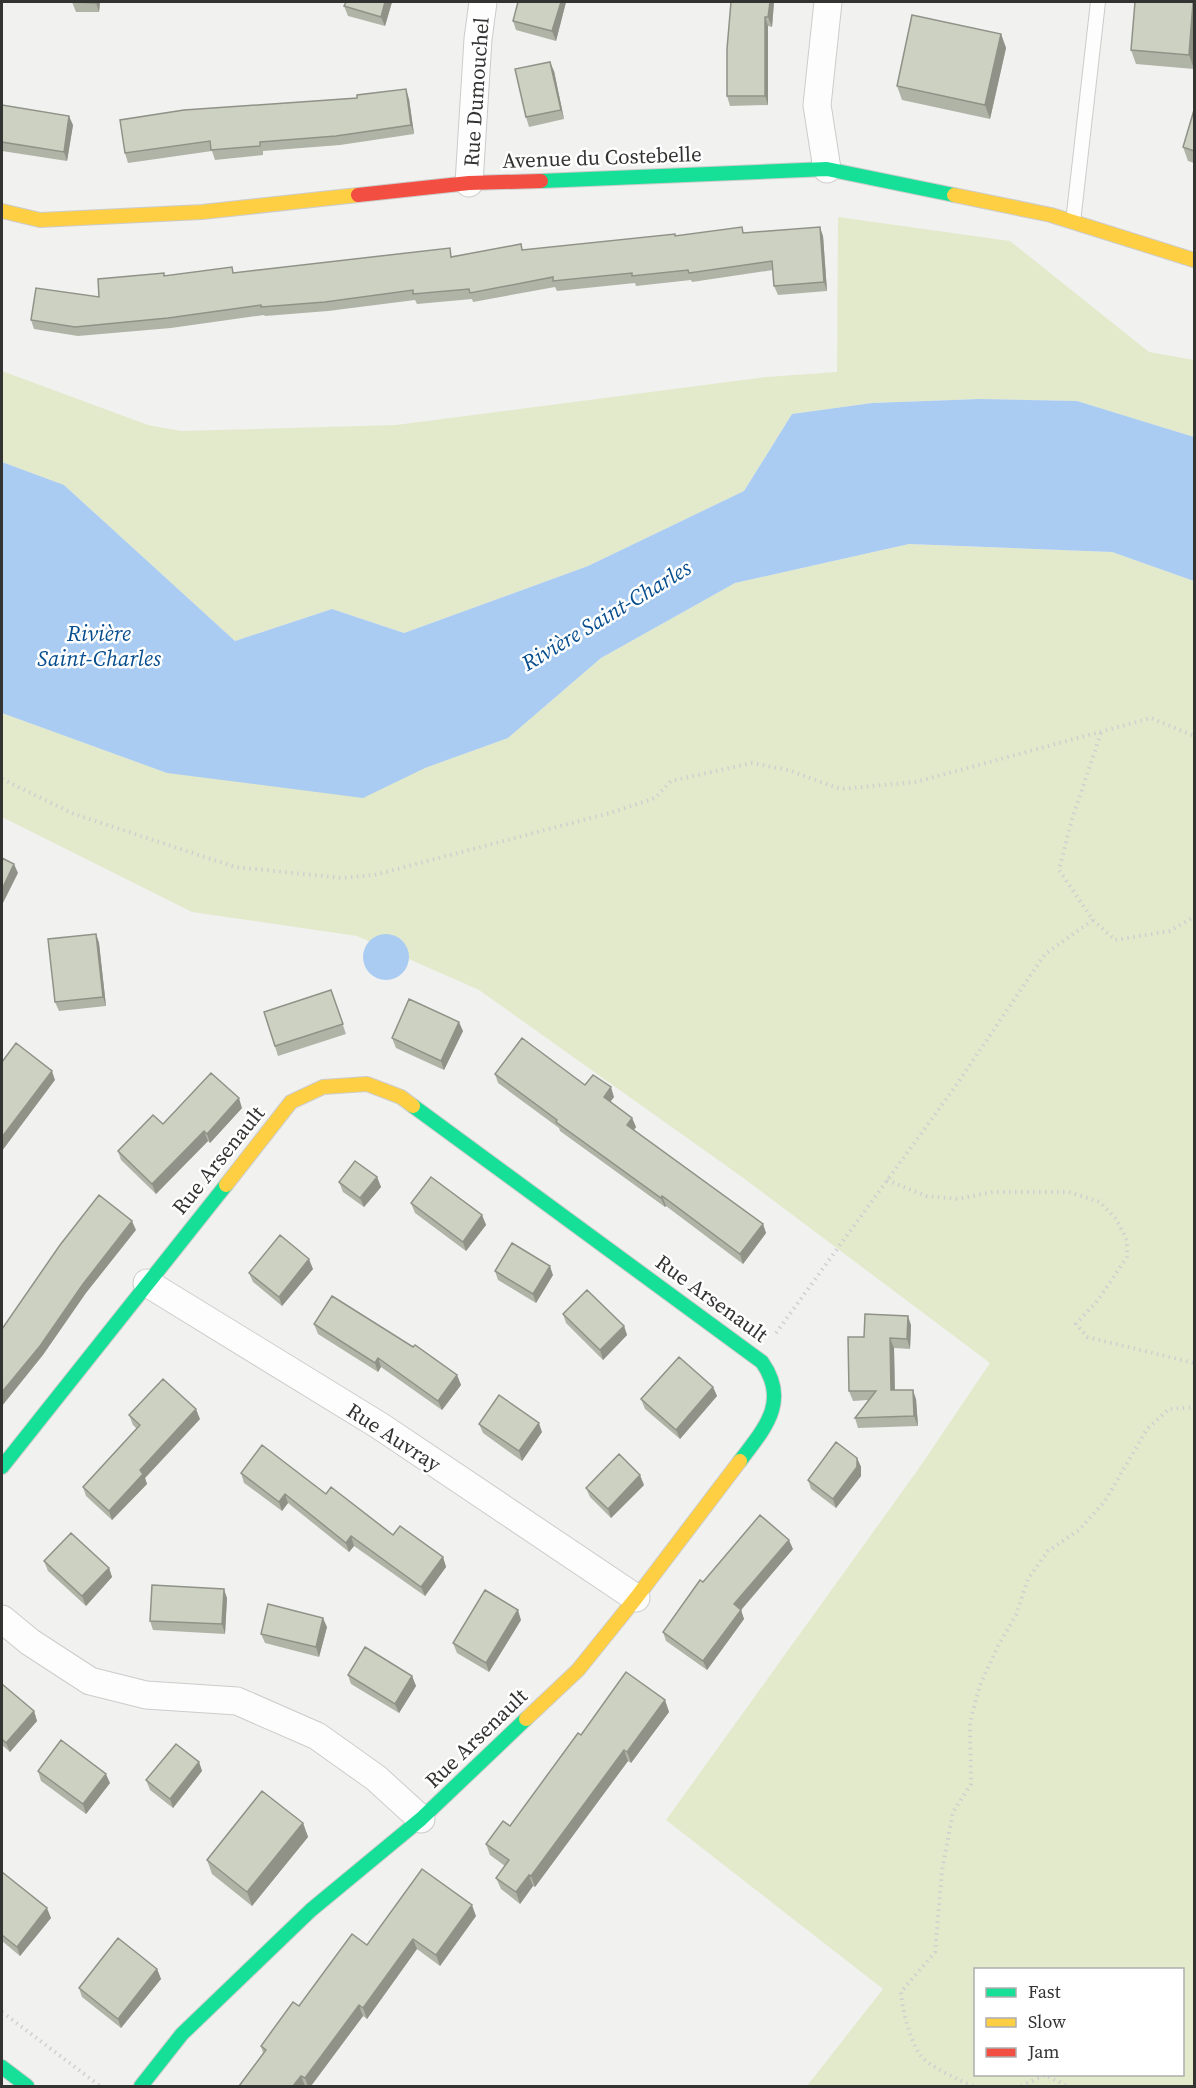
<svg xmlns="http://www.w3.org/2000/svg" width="1196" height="2088" font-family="'Source Serif 4',serif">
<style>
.green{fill:#e3eacb;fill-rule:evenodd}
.water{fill:#aaccf2}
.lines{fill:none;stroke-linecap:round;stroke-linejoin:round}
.lane-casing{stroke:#cccccb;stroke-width:16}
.street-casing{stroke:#cccccb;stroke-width:29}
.fast-casing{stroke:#cccccb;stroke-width:16}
.slow-casing{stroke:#cccccb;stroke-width:16}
.jam-casing{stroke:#cccccb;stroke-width:16}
.path{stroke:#cfd0cf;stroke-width:4;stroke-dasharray:1.5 4.5;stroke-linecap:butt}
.lane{stroke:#fdfdfd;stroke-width:14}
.street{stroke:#fdfdfd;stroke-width:27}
.fast{stroke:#16e098;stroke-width:14}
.slow{stroke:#ffcf43;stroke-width:14}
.jam{stroke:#f24e42;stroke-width:14}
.wall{fill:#b0b4a7}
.shaded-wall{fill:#909288}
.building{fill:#cdd1c2;stroke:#909288;stroke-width:1.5}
.labels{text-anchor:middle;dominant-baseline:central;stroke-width:5;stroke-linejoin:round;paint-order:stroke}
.street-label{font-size:21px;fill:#333432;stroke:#fff}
.water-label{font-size:22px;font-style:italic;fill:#064d8e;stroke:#fff}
</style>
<rect width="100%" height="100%" fill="#f1f1f0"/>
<path class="green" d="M838,217L1010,241L1149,352L1194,360V437L1077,401L980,399L872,403L792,414L744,491L588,566L404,633L332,609L235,641L64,485L2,462V371L148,425L181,431L396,425L766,377L837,372Z
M909,544L1112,552L1194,581V2086H807L883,1989L666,1820L917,1471L990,1363L742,1177L479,990L357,936L192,912L2,817V713L167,773L425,768L508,738L601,658L735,583ZM976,1970H1182V2074H976Z"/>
<path class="water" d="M980,399L1077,401L1194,437V581L1112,552L909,544L735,583L601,658L508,738L425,768L363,798L167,773L2,713V462L64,485L235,641L332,609L404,633L588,566L744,491L792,414L872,403Z
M363 957a23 23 0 1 1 46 0a23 23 0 1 1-46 0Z"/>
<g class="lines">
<defs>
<path id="lane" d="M1073,222L1098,2"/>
<path id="street" d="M827,169L817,105L828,2
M469,183L478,39L483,2
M147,1283L380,1426L636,1598
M2,1619L30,1642L90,1681L146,1695L237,1701L317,1736L376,1778L421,1819"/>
<path id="fast" d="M541,181L827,169L954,195
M413,1106L762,1362C790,1402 764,1429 740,1461
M2,1467L226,1185
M2,2067L27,2086
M141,2086L182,2034L311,1910L421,1819L526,1719"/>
<path id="slow" d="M954,195L1051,215L1194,260
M2,211L40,220L202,212L358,195
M226,1185L291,1102L323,1087L367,1084L401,1097L413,1106
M526,1719L578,1670L636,1598L740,1461"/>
<path id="jam" d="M358,195L469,183L541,181"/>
</defs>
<use href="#lane" class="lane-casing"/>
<use href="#street" class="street-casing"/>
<use href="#fast" class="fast-casing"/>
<use href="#slow" class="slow-casing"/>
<use href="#jam" class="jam-casing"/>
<path class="path" d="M1101,733L1072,819L1059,870L1093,920L1115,940L1170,931L1194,917
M2,779L74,814L235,867L342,878L374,875L610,813L655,798L671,781L752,763L788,770L840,789L916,782L1151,718L1194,736
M887,1180L926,1196L958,1199L993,1192H1069L1100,1202L1116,1219L1127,1240V1257L1098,1300L1076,1324L1087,1337L1194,1363
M776,1333L955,1087L1045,954L1093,920
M2,2012L100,2086
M973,2086C959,2080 928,2066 920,2055C910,2040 902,2010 901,1992L935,1952L942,1871L953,1812L971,1784L970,1722L980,1685L998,1646L1016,1615L1028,1579L1048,1551L1079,1530L1105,1501L1147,1429L1169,1409L1194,1407
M1021,2086L1045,2075L1067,2086"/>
<use href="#lane" class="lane"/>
<use href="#street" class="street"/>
<use href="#fast" class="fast"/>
<use href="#slow" class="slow"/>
<use href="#jam" class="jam"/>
</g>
<path class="wall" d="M72,2H100L99,12H76Z
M392,2L385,26L348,16L344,6Z
M518,2H566L556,41L516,30L513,21Z
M774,2L772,27L768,26V105L730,106L727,96V49Z
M1194,2V69L1136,64L1131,50Z
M1001,34L1006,48L990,119L902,100L897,86Z
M554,71L564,119L529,127L526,117Z
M409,99L414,134L340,145L263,151V155L215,160L212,151L128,163L125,153Z
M2,105L73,125L67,161L2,151Z
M1194,110V163L1188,161L1183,147Z
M744,233L823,236L827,291L778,295L774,286L773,270L692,282L691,280L636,286L635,283L557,291L555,287L473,302L472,299L417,304L415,300L328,311L265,316L264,315L171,328L78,336L34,329L31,320L99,297L165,276L234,273L453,256L675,236Z
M96,934L99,943L106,1006L59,1011L55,1002Z
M331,990L346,1034L278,1056L264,1012Z
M463,1031L444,1070L396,1048L392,1038Z
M495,1074L585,1085L614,1097L610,1102L632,1118L636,1127L634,1130L763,1224L766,1233L743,1264L666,1206L665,1207L560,1131L559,1128L498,1083Z
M242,1108L210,1143L208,1141L156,1194L121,1160L118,1151L163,1124Z
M377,1177L381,1187L364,1207L343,1192L339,1182Z
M411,1203L482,1215L486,1225L466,1251L415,1213Z
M313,1269L282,1306L253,1282L249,1273Z
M495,1271L553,1275L536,1303L498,1280Z
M563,1314L624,1326L627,1335L603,1360L566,1323Z
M314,1324L457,1375L461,1385L442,1410L381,1367L378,1372L318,1334Z
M911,1325L910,1349L894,1348L895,1390L916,1399L918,1426L858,1428L855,1418L868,1400L853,1401L849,1391L864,1337Z
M713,1387L717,1396L680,1439L645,1409L641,1399Z
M129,1415L200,1419L145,1478L147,1484L112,1520L86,1496L83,1487L137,1429L133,1425Z
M479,1424L542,1432L522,1461L483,1433Z
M857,1458L861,1467V1476L836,1508L811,1489L808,1480Z
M241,1473L326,1494L393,1535L443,1557L446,1567L425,1596L354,1546L349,1552L288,1503L282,1511L244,1483Z
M644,1485L611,1518L590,1497L586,1488Z
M793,1549L741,1610L744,1619L707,1670L666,1641L663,1632L703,1582Z
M44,1561L109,1568L112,1577L86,1606L48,1571Z
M227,1598L225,1634L153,1630L150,1621Z
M521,1620L489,1672L457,1653L453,1643Z
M327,1627L319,1657L265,1643L261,1634Z
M348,1675L412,1676L416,1686L399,1713L351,1684Z
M2,1684L34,1711L37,1721L10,1752L2,1745Z
M665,1700L669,1712L631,1763L628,1761L535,1887L533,1886L520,1904L501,1889L496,1878L505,1866L490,1855L486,1844L510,1826L581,1735Z
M199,1762L202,1771L173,1808L150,1790L146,1780Z
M38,1771L110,1783L86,1814L41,1781Z
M303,1823L308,1837L252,1906L212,1874L207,1860Z
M2,1872L51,1918L20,1956L2,1941Z
M476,1916L440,1966L417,1949L367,2019L363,2016L311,2086H239L263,2053L261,2046L299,2006L367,1945Z
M157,1969L161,1979L121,2028L82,1997L79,1988Z"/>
<path class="shaded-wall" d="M96,2H100L99,12L96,3Z
M385,2H392L385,26L381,17Z
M561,2H566L556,41L552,31Z
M770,2H774L772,27L768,17Z
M1193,2H1194V69L1189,55Z
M765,17L768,26V105L765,96Z
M1001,34L1006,48L990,119L985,105Z
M550,62L554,71L564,119L561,110Z
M406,89L409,99L414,134L411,125Z
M69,116L73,125L67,161L64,152Z
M820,227L823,236L827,291L824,282Z
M14,864L18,873L2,905V889Z
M96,934L99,943L106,1006L103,997Z
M459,1022L463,1031L444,1070L441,1061Z
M52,1071L55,1080L2,1151V1137Z
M611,1087L614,1097L607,1106L604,1097Z
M239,1098L242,1108L210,1143L207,1134Z
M632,1118L636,1127L631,1134L627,1125Z
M204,1131L208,1141L156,1194L152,1184Z
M377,1177L381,1187L364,1207L360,1198Z
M662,1196L666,1206L665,1207L661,1198Z
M482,1215L486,1225L466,1251L463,1242Z
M132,1221L136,1230L86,1293L43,1355L2,1406V1392L83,1284Z
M763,1224L766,1233L743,1264L740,1254Z
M309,1259L313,1269L282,1306L279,1297Z
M550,1266L553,1275L536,1303L533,1294Z
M908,1316L911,1325L910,1349L907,1339Z
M624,1326L627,1335L603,1360L600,1350Z
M890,1338L894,1348L895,1400L891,1390Z
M378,1358L381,1367L378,1372L375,1363Z
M457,1375L461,1385L442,1410L438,1401Z
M713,1387L717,1396L680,1439L676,1430Z
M913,1390L916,1399L918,1426L914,1416Z
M196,1409L200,1419L145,1478L147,1484L112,1520L109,1511L140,1470Z
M539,1423L542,1432L522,1461L519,1451Z
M857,1458L861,1467V1476L836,1508L833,1499Z
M640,1475L644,1485L611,1518L608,1509Z
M285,1494L288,1503L282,1511L279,1502Z
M351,1536L354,1546L349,1552L346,1543Z
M789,1540L793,1549L741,1610L744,1619L707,1670L703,1661L734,1604Z
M443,1557L446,1567L425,1596L421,1587Z
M109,1568L112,1577L86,1606L82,1596Z
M224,1589L227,1598L225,1634L222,1624Z
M518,1610L521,1620L489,1672L486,1663Z
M323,1618L327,1627L319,1657L316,1647Z
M412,1676L416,1686L399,1713L395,1704Z
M665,1700L669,1712L631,1763L627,1752Z
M34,1711L37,1721L10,1752L6,1743Z
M624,1750L628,1761L535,1887L531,1876Z
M199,1762L202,1771L173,1808L170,1799Z
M106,1774L110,1783L86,1814L83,1804Z
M303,1823L308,1837L252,1906L247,1892Z
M529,1875L533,1886L520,1904L516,1892Z
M472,1905L476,1916L440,1966L436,1955Z
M47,1908L51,1918L20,1956L17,1947Z
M413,1939L417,1949L367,2019L363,2008Z
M157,1969L161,1979L121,2028L118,2019Z
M359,2005L363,2016L311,2086H308L305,2078Z
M301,2076L305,2086H293Z"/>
<path class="building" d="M72,2H96V3Z
M346,2H385L381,17L344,6Z
M518,2H561L552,31L513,21Z
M731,2H770L768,17H765V96H727V49Z
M1135,2H1193L1189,55L1131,50Z
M912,15L1001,34L985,105L897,86Z
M550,62L561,110L526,117L515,69Z
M406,89L411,125L336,136L260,142V146L211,150L210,141L125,153L120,120L184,110L357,98V95Z
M2,105L69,116L64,152L2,142Z
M1194,110V151L1183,147Z
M742,227L743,233L820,227L824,282L774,286L772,261L689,273L688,270L632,276V273L553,281V277L470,293L469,289L413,294V290L325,302L261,307V305L168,318L75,327L31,320L36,288L99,297L98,279L164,273V276L232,267L233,273L450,248L451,257L521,244L522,250L675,234V236Z
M2,858L14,864L2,889Z
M96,934L103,997L55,1002L48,939Z
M331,990L343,1024L275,1046L264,1012Z
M409,999L459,1022L441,1061L392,1038Z
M522,1038L585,1085L593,1075L611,1087L604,1097L632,1118L627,1125L763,1224L740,1254L662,1196L661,1198L556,1122L557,1120L495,1074Z
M16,1043L52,1071L2,1137V1062Z
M211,1073L239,1098L207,1134L204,1131L152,1184L118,1151L153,1115L163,1124Z
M355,1161L377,1177L360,1198L339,1182Z
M431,1177L482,1215L463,1242L411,1203Z
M99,1195L132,1221L83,1284L40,1346L2,1392V1329L60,1245Z
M280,1235L309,1259L279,1297L249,1273Z
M512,1243L550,1266L533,1294L495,1271Z
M587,1290L624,1326L600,1350L563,1314Z
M332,1296L413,1347L415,1345L457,1375L438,1401L378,1358L375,1363L314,1324Z
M865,1314L908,1316L907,1339L890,1338L891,1390H913L914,1416L855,1418L876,1391H849L848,1337H864Z
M679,1357L713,1387L676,1430L641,1399Z
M163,1379L196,1409L140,1470L143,1474L109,1511L83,1487L140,1425L129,1415Z
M499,1395L539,1423L519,1451L479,1424Z
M836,1442L857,1458V1467L833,1499L808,1480Z
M262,1445L326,1494L331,1487L393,1535L400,1526L443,1557L421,1587L351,1536L346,1543L285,1494L279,1502L241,1473Z
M619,1454L640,1475L608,1509L586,1488Z
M760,1515L789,1540L734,1604L741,1610L703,1661L663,1632L700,1580L703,1582Z
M71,1533L109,1568L82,1596L44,1561Z
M152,1585L224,1589L222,1624L150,1621Z
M485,1590L518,1610L486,1663L453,1643Z
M268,1604L323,1618L316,1647L261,1634Z
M365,1647L412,1676L395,1704L348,1675Z
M626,1672L665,1700L627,1752L624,1750L531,1876L529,1875L516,1892L496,1878L509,1860L486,1844L503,1821L510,1826L578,1733L581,1735Z
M2,1684L34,1711L6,1743L2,1739Z
M61,1740L106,1774L83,1804L38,1771Z
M176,1744L199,1762L170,1799L146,1780Z
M262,1791L303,1823L247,1892L207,1860Z
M422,1869L472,1905L436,1955L413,1939L363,2008L359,2005L305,2078L301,2076L293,2086H239L266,2050L261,2046L293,2002L299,2006L352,1934L367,1945Z
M2,1872L47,1908L17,1947L2,1935Z
M118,1938L157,1969L118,2019L79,1988Z"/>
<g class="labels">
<g class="street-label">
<text transform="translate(476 92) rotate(-86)">Rue Dumouchel</text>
<text transform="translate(602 157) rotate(-2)">Avenue du Costebelle</text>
<text transform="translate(218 1160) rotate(-51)">Rue Arsenault</text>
<text transform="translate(712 1298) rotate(36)">Rue Arsenault</text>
<text transform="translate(394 1437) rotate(33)">Rue Auvray</text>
<text transform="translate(476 1738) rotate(-44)">Rue Arsenault</text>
</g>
<g class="water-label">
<text transform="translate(606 615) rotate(-31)">Rivière Saint-Charles</text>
<text x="99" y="633">Rivière<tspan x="99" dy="25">Saint-Charles</tspan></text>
</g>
</g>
<rect width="1196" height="2088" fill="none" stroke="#333432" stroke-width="6"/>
<rect x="974" y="1968" width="210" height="108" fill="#ffffff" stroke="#adaead" stroke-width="1.5"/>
<rect x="986" y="1988" width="30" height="9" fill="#16e098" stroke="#adaead" stroke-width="1.5"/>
<text x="1028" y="1998" font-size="18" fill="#333432">Fast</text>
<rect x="986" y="2018" width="30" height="9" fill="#ffcf43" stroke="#adaead" stroke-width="1.5"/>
<text x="1028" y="2028" font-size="18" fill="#333432">Slow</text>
<rect x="986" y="2048" width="30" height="9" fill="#f24e42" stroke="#adaead" stroke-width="1.5"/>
<text x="1028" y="2058" font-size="18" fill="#333432">Jam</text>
</svg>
